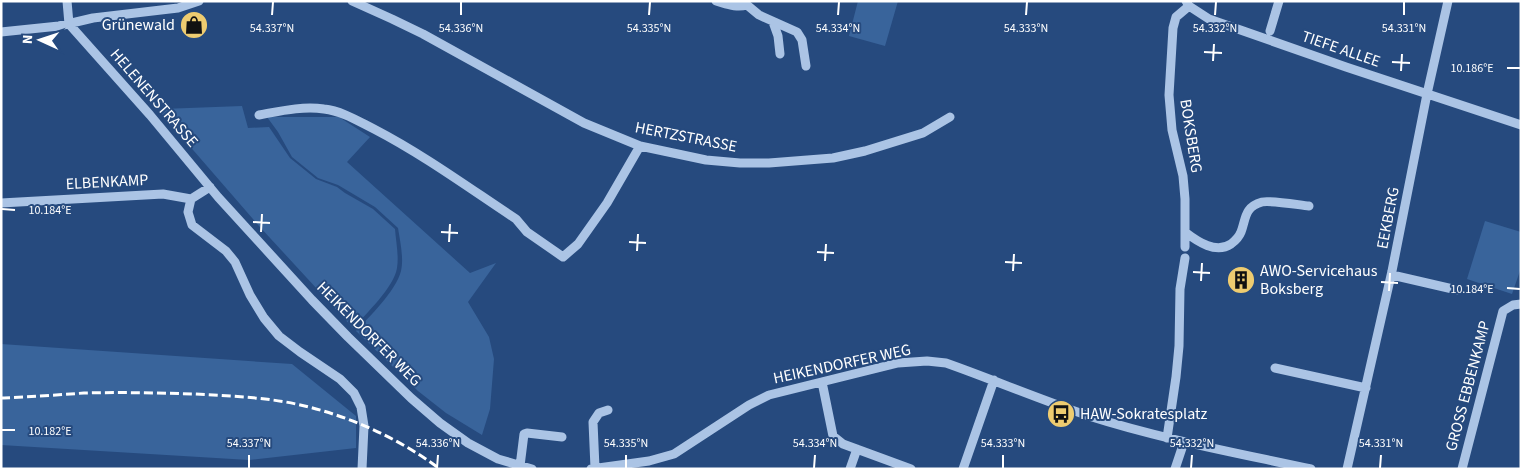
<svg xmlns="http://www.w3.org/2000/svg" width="1522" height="470" font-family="'Source Sans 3',sans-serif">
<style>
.green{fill:#39649b}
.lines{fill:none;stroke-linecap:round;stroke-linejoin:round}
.minor{stroke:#abc4e5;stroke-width:9}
.rail{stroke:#fff;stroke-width:3;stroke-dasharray:9 4;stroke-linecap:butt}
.ticks{fill:none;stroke:#fff;stroke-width:2}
.labels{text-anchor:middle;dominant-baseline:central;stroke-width:4;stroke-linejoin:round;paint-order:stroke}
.poi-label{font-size:16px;fill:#fff;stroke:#264a7e;text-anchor:start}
.street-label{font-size:16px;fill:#fff;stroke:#264a7e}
.ticks-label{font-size:12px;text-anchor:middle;fill:#fff;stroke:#264a7e;stroke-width:4;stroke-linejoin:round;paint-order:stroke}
</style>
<rect width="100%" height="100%" fill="#264a7e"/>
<path class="green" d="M858,1H898L885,46L849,36Z
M242,106L248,128L269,127L290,158L316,179L337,187L345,193L373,209L395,229C396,242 399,256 397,268C394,287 366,314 353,328L259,226L161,113L162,109Z
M267,117H339L370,137L347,162L470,273L496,263L468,302L489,337L494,359L490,409L482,435L446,413L418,391L356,331C369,317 396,291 401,271C404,258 400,241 398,228L375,207L338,185L318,178L292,157L278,132Z
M1485,221L1521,232V268L1512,294L1467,279Z
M1,344L292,364L356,416V448L249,460L1,445Z"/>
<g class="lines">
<path class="minor" d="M67,1L69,24L150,115L218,197L312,300L348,337L411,398L440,423L468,443L498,459L532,469
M352,1L392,19L423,34L584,123L640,146L706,160L740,163H769L833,158L865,151L923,133L950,117
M716,1C727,4 736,8 747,5
M1186,1L1189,6L1209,19L1346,67L1521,125
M747,5L759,15L797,32L802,40L806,66
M773,22L778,36L780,54
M1270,31L1279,1
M1,32L59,26L93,18L178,8L199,1
M259,115C281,111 302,106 324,109C342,111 358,121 374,129C424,155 469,188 516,219L527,232L563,257L578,244L607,203L640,146
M191,199L188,212L192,225L226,251L235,262L250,295L264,318L279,336L300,352L340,379L354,393L361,407L364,426L362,469
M1,203L163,194L191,199L210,187
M1185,232C1198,242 1216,254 1231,244C1235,241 1239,237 1241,232C1246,219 1244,207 1262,202C1270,200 1299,205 1309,206
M1185,247V199L1183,176L1172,130L1169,95L1173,28L1176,17L1189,6
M1392,275L1457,290
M1275,368L1366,388
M822,382L833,436L843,444L911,469
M1167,438L1176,377L1179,346L1180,289L1185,258
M520,466L524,434L527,433L562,437
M595,468L593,422L599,413L608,410
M591,469L649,461L674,454L749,405L769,395L898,363L927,361L946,363C994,380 1041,400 1089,416C1161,439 1237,453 1311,469
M850,469L857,449
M963,469L994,380
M1175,469L1184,442
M1347,469L1392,271L1427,94L1448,1
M1462,469L1503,311L1513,305L1521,304"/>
<path class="rail" d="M1,398C29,397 57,395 84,393C121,392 158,393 194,394C228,396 263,397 296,404C347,415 397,437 440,469"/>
</g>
<path class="ticks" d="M272,15L273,2M461,15V2M649,15L650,2M838,15L839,2M1026,15L1027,2M1215,15L1216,2M1404,15V2M1204,52L1222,53M1213,61L1214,44M1392,62L1410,63M1507,68H1520M1401,71L1402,54M2,209L15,210M253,222L270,223M261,232L262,214M441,232L458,233M449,242L450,224M629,242L646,243M637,251L638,234M817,252L834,253M825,261L826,244M1005,262L1022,263M1013,271L1014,254M1193,272L1210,273M1201,281L1202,263M1381,282L1398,283M1507,288L1520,289M1389,291L1390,273M2,430H15M249,468V455M437,468L438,455M626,468V455M814,468L815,455M1003,468V455M1191,468L1192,455M1380,468L1381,455"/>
<defs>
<symbol id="shop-disc" viewBox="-11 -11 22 22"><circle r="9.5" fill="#eecc70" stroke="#264a7e"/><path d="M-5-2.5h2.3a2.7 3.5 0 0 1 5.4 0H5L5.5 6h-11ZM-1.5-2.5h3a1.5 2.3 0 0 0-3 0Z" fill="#111"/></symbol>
<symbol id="building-disc" viewBox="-11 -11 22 22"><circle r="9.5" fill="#eecc70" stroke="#264a7e"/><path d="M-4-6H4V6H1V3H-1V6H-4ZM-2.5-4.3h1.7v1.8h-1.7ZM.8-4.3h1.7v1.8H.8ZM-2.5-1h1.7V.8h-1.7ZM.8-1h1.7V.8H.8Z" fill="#111"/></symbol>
<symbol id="bus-disc" viewBox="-11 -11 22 22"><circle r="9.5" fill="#eecc70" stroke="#264a7e"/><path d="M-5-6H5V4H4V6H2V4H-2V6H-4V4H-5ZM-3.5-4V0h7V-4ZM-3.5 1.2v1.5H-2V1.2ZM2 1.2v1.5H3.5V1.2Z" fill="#111"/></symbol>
</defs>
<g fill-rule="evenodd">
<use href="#shop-disc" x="178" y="9" width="32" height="32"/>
<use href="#building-disc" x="1225" y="264" width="32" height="32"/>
<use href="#bus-disc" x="1045" y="398" width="32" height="32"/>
</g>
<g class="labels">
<g class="poi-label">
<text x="175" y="25" text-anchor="end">Grünewald</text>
<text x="1260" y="271">AWO-Servicehaus<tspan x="1260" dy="18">Boksberg</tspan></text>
<text x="1080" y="414">HAW-Sokratesplatz</text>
</g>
<g class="street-label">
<text transform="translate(1341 49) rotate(19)">TIEFE ALLEE</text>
<text transform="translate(154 98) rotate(49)">HELENENSTRASSE</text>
<text transform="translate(1191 136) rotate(81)">BOKSBERG</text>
<text transform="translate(686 137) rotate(11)">HERTZSTRASSE</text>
<text transform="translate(107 182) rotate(-3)">ELBENKAMP</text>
<text transform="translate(1388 218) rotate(-79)">EEKBERG</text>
<text transform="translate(369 334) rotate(45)">HEIKENDORFER WEG</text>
<text transform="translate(842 364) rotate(-12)">HEIKENDORFER WEG</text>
<text transform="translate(1468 386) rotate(-75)">GROSS EBBENKAMP</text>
</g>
</g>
<g class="ticks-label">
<text x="272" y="32">54.337°N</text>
<text x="461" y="32">54.336°N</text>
<text x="649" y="32">54.335°N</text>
<text x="838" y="32">54.334°N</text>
<text x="1026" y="32">54.333°N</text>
<text x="1215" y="32">54.332°N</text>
<text x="1404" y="32">54.331°N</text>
<text x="1472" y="72">10.186°E</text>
<text x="50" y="214">10.184°E</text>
<text x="1472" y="293">10.184°E</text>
<text x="50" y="435">10.182°E</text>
<text x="249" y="447">54.337°N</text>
<text x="438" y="447">54.336°N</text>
<text x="626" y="447">54.335°N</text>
<text x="815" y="447">54.334°N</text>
<text x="1003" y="447">54.333°N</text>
<text x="1192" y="447">54.332°N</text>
<text x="1381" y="447">54.331°N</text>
</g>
<rect width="1522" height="470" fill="none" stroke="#ffffff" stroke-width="5"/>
<g transform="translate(40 40) rotate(273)" stroke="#264a7e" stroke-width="4" paint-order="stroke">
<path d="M0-4L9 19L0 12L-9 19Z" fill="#ffffff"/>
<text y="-8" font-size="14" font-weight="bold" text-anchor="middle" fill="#ffffff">N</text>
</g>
</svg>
